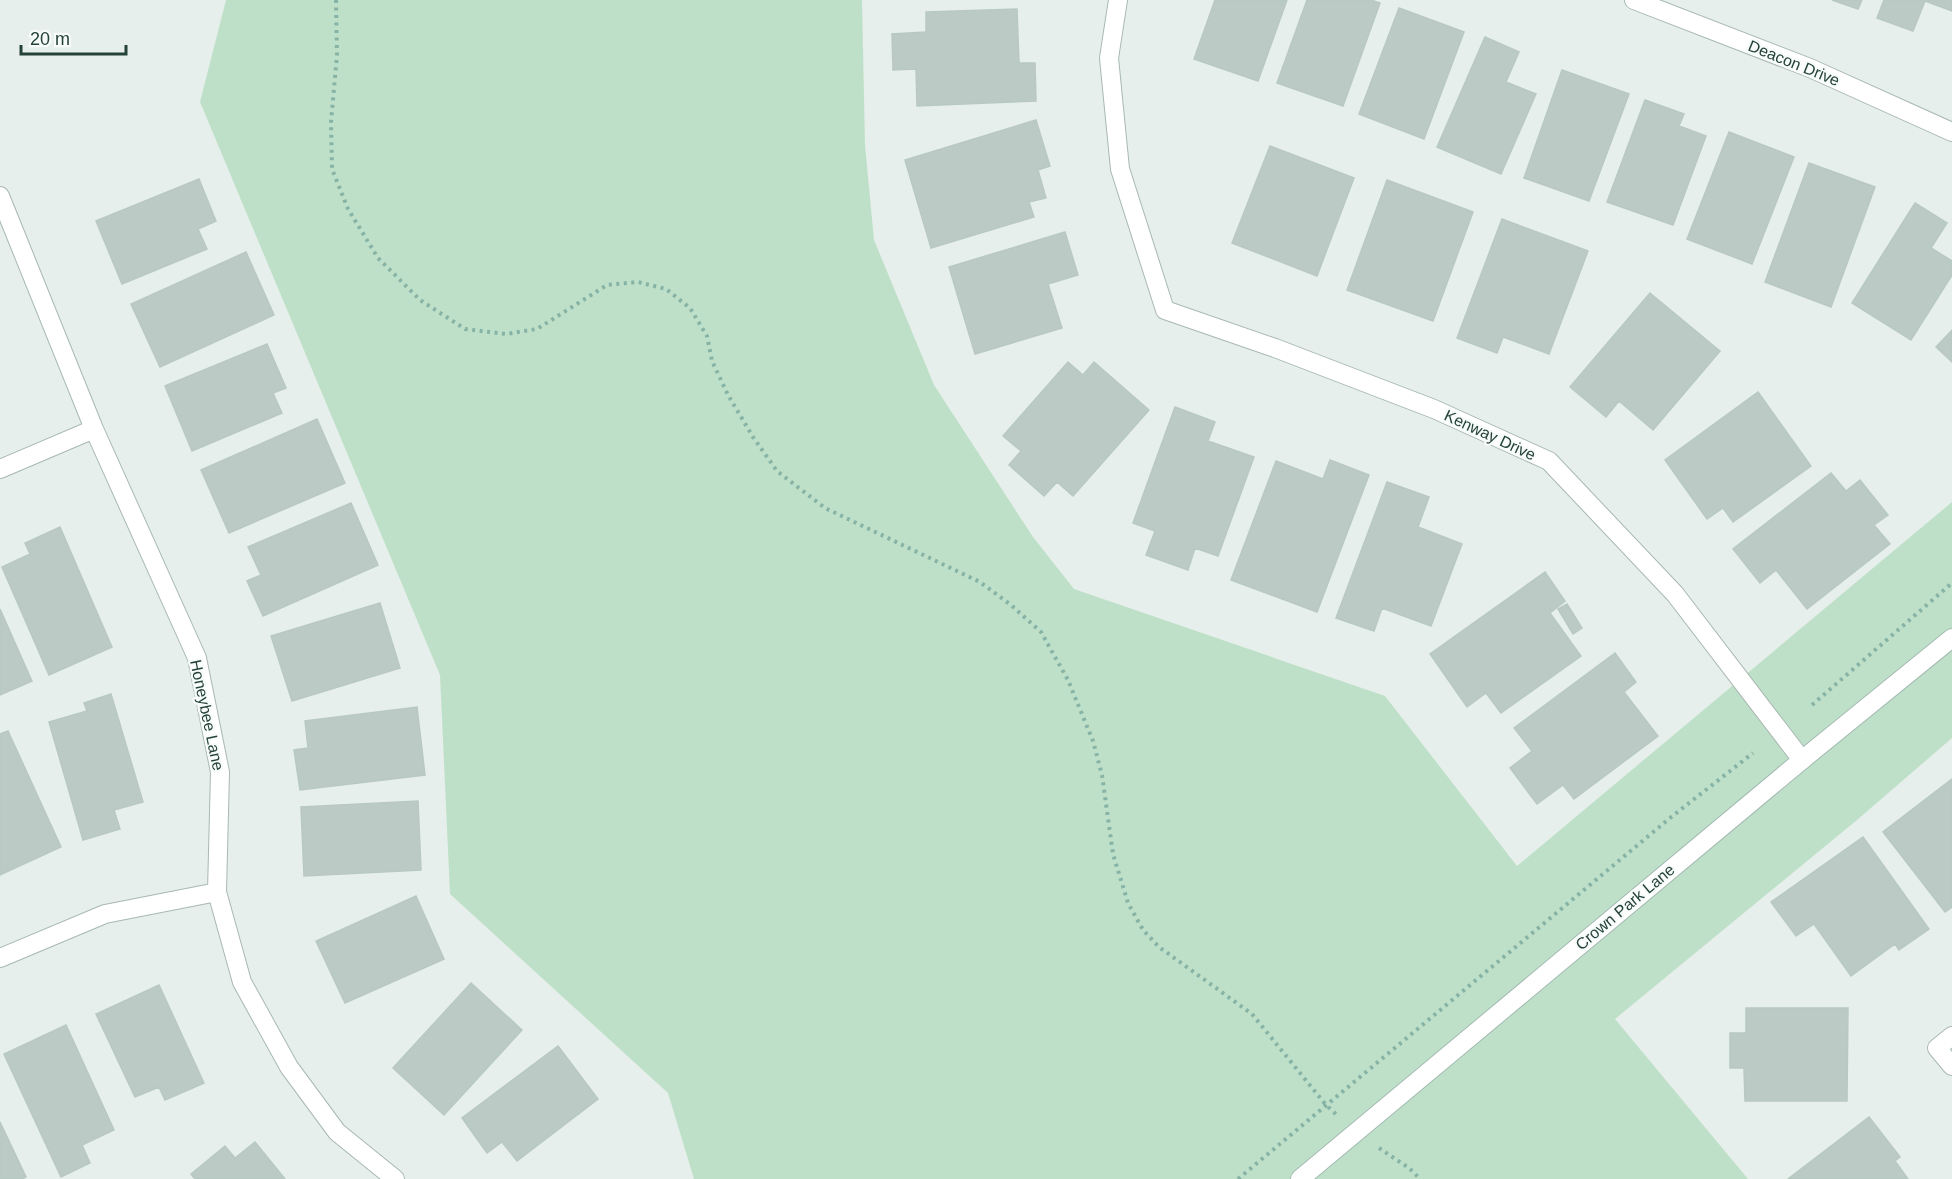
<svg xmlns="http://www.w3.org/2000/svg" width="1952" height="1179" font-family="Arial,sans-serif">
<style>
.green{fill:#bfe0c8}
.building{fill:#bbcac4;stroke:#b8c9c2;stroke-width:1.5}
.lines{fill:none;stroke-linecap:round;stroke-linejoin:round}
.street-casing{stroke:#a8b8b2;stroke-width:20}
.secondary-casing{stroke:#a4bbb3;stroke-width:20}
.path{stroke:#86b3a5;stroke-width:4;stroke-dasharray:3 4.5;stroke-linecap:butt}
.street{stroke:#fff;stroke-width:18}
.secondary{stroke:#fff;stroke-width:18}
.labels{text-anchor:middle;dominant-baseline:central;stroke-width:4.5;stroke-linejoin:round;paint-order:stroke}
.street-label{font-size:16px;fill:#24423a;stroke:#f7fbf9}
</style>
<rect width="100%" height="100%" fill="#e6efeb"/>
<path class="green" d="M226,0H862L865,145L874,240L934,385L1033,537L1074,589L1385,696L1517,866L1952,502V738L1857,820L1615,1019L1748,1179H694L668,1093L450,894L440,675L200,102Z"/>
<path class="building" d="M1215,0H1287L1258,81L1194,59Z
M1307,0H1371L1380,3L1343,106L1277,83Z
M1832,0H1862L1858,9Z
M1884,0H1952V11L1925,1L1913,31L1877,18Z
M1399,8L1464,32L1424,139L1359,114Z
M1017,9L1019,63H1035L1036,101L917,106L916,69L893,70L892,34L926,32V12Z
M1485,37L1519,52L1506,82L1536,94L1501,174L1437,147Z
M1562,70L1629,94L1589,201L1524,178Z
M1645,100L1684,114L1679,126L1706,136L1673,225L1607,202Z
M1036,120L1050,166L1038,170L1046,198L1029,202L1034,217L931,248L905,160Z
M1729,132L1794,157L1752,264L1687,239Z
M1270,146L1354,178L1317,276L1232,243Z
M1809,163L1875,187L1831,307L1765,282Z
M199,179L216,221L198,229L207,249L122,284L96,221Z
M1387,180L1473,212L1433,321L1347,290Z
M1915,203L1947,223L1931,248L1952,261V275L1911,340L1852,303Z
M1502,219L1588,251L1549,354L1503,337L1497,353L1457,338Z
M1065,232L1078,275L1048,284L1062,328L975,354L949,267Z
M246,252L274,315L160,367L131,304Z
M1650,293L1720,351L1653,430L1619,401L1606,417L1570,387Z
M1952,330V362L1936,347Z
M267,344L286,388L273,393L282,413L192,451L165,386Z
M1068,362L1083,375L1094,362L1149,410L1073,496L1057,482L1044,496L1009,465L1021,451L1003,436Z
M1758,392L1811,466L1733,522L1723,508L1707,519L1665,460Z
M1175,407L1215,422L1208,441L1254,457L1218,556L1195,548L1188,570L1146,555L1155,531L1133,523Z
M317,419L345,483L229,533L201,470Z
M1330,460L1369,475L1317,612L1231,580L1276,461L1323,479Z
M1831,473L1846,491L1860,480L1888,515L1874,525L1890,544L1807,609L1776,570L1760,583L1733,549Z
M1387,482L1429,497L1418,527L1462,544L1431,626L1382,608L1374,631L1336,618Z
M351,503L378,565L263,616L247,581L261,575L248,547Z
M60,527L112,647L49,675L2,567L30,554L25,543Z
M1545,572L1565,601L1550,613L1581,656L1501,713L1486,693L1467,707L1430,654Z
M380,603L400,668L292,701L271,636Z
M1567,604L1582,628L1573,634L1558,609Z
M0,609L32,681L0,695Z
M1615,653L1636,682L1624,692L1658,736L1574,799L1563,785L1537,804L1510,768L1532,751L1514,728Z
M111,694L143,802L114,810L120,829L83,840L49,722L87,711L84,703Z
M417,707L425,775L300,790L294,750L308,748L305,721Z
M8,731L61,847L0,875V734Z
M1952,779V907L1945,912L1883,832Z
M418,801L421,870L304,876L301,807Z
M1863,837L1929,929L1899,950L1895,944L1851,976L1814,924L1796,936L1771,902Z
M416,896L444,959L345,1003L316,941Z
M471,983L522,1030L444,1115L393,1068Z
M159,985L204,1083L165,1100L159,1087L135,1097L96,1014Z
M1746,1008H1848L1847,1101H1745L1744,1068H1730V1033H1746Z
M66,1025L114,1130L82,1145L90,1163L61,1177L4,1054Z
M558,1046L598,1099L517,1161L502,1142L487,1153L462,1118Z
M1869,1117L1900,1157L1895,1161L1908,1179H1788Z
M0,1122L26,1177L22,1179H0Z
M255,1142L285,1179H195L191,1174L225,1146L235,1158Z"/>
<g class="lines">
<defs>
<path id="street" d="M1118,0L1109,58L1120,169L1165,310L1275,348L1434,409L1549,461L1675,594L1802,760
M1634,0L1810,68L1952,132
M0,196L94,429L197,658L220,772L217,892L242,982L289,1067L337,1132L395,1179
M0,469L94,429
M0,958L105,914L217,892
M1952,1036L1937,1048L1952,1066"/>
<path id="secondary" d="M1300,1179L1802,760L1952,638"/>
</defs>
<use href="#street" class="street-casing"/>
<use href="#secondary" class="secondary-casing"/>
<path class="path" d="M336,0L337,55L331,122L332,169L348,209L378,258L420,300L465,329L506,334L537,329L607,285L638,282L666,289L690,308L707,336L712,361L728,395L753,437L777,471L825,508L980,582L1011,605L1041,632L1068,680L1093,741L1102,775L1113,854L1128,903L1143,930L1159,947L1252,1014L1326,1105L1337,1115
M1812,705L1952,583
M1379,1148L1409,1168L1420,1179
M1238,1179L1670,818L1753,753"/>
<use href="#street" class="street"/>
<use href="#secondary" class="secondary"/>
</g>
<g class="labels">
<g class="street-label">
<text transform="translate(1794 63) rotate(22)">Deacon Drive</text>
<text transform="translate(1490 435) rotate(25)">Kenway Drive</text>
<text transform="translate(207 715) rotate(78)">Honeybee Lane</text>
<text transform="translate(1625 907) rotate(-40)">Crown Park Lane</text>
</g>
</g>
<path d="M21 45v9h105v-9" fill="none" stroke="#24423a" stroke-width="3"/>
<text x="30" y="45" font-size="18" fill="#24423a" stroke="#f7fbf9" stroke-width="4.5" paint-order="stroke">20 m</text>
</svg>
